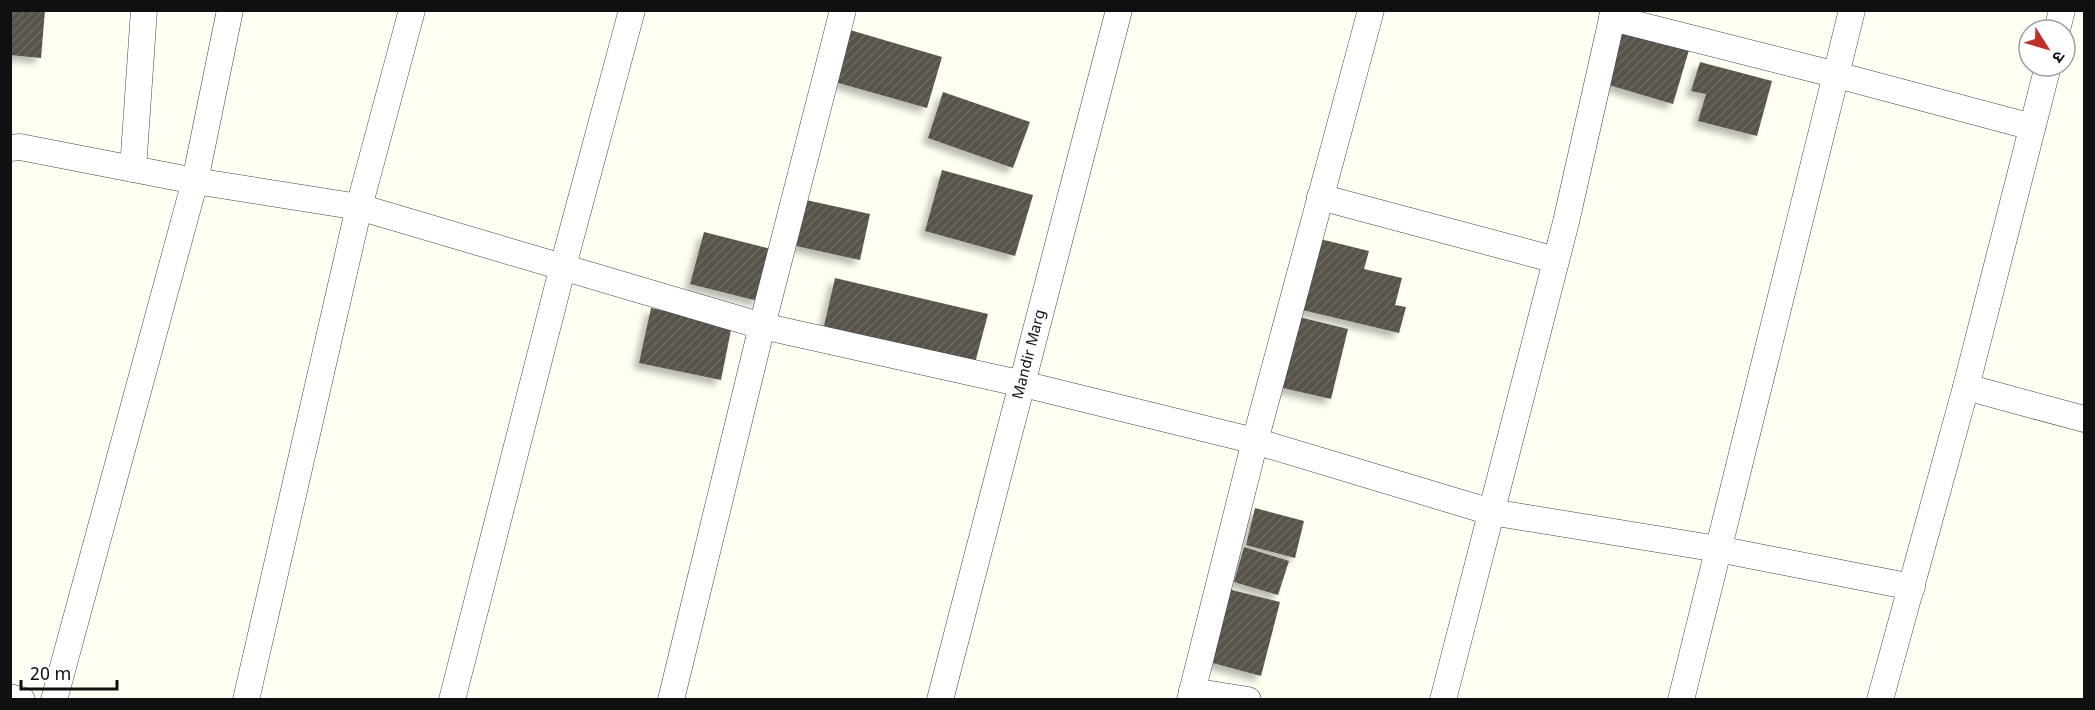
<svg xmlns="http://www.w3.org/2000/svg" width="2095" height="710" font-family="Georgia,'Noto Sans Devanagari',serif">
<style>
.building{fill:url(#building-hatch);filter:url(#shadow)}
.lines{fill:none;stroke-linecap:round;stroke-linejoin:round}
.street-casing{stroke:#434343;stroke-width:27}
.street{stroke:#fff;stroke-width:26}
.labels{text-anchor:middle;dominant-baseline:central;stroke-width:6;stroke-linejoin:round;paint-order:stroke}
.street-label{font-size:15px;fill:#101010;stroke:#fff}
</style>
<defs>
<pattern id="building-hatch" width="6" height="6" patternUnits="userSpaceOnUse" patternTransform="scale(1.5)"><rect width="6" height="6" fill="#59534c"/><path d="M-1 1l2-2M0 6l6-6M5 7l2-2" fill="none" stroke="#6c6761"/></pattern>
<filter id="shadow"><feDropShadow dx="-5.5" dy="5.5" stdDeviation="3" flood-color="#0004"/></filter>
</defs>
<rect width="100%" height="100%" fill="#fffef3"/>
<path class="building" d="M10,10H45L41,58L10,55Z
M850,30L942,57L927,108L835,82Z
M1618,30L1689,50L1673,104L1602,83Z
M1700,62L1772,81L1757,136L1698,121L1706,94L1691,91Z
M943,92L1030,122L1013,168L928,138Z
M942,170L1033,195L1015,256L925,231Z
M806,200L870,214L860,260L796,246Z
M704,232L771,249L758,301L690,284Z
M1312,237L1369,251L1364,269L1402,278L1395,305L1406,307L1399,333L1294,308Z
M835,278L988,314L975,363L824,326Z
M651,308L732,325L721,380L639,363Z
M1291,315L1348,329L1331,399L1274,386Z
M1255,508L1304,521L1295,558L1246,545Z
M1244,547L1289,561L1278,595L1234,582Z
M1228,589L1280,602L1261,676L1209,662Z"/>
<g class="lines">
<defs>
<g id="street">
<path d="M1612,18L1837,75L2032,127"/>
<path d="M2057,30L2062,10"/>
<path d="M10,148L20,147L195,181L359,207L762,326L1023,384L1255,441L1491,512L1718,549L1912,587"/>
<path d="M133,169L144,10"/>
<path d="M1320,197L1556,260"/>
<path d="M1966,387L2084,419"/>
<path d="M1192,691L1248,700"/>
<path d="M10,697L22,700"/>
<path d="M54,700L195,181L230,10"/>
<path d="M246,700L359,207L412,10"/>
<path d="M452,700L563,266L632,10"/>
<path d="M671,700L762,326L843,10"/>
<path id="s1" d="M940,700L1119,10"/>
<path d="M1190,700L1255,441L1371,10"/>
<path d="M1443,700L1566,222L1614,10"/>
<path d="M1681,700L1852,10"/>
<path d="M1880,700L1966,387L2048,66"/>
</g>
</defs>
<use href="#street" class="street-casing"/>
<use href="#street" class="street"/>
</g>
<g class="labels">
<g class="street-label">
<text stroke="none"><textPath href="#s1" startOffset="357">Mandir Marg</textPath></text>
</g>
</g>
<rect width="2095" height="710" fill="none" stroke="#101010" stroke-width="24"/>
<g transform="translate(2047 48) rotate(127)"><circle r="28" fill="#ffffff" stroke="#9f9f9f" stroke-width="1.5"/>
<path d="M0-4.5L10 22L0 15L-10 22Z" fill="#c42e24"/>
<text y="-9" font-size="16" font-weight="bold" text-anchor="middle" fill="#101010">उ</text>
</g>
<path d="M21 680v9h96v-9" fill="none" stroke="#101010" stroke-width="3"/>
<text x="30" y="680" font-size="18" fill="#101010" stroke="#ffffff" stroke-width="4.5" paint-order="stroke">20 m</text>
</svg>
